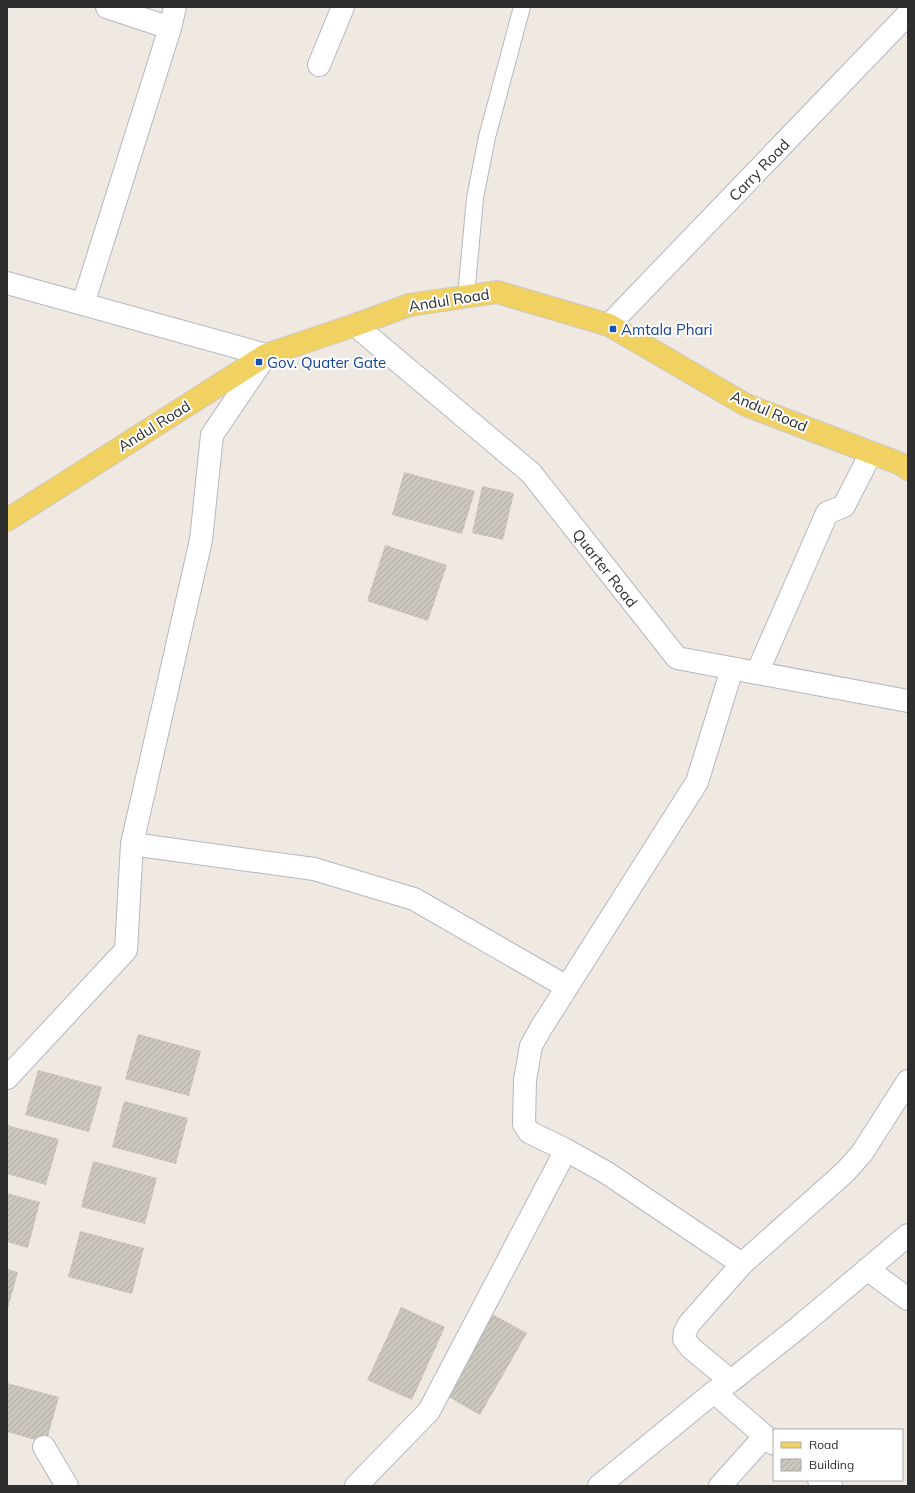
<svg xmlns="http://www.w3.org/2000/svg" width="915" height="1493" font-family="Mulish,sans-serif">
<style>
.building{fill:url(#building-hatch)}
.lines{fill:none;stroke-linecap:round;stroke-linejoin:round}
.lane-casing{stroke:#b4b7c1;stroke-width:18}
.street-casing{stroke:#b4b7c1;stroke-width:24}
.secondary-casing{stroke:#b4b7c1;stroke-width:24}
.primary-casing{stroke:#c9c9c9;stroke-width:24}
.lane{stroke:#fff;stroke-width:16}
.street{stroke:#fff;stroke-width:22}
.secondary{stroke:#fff;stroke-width:22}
.primary{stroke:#f2d163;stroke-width:22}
.transit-dot{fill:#1a4fb4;stroke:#fff;stroke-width:1.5}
.labels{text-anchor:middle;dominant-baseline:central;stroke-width:4;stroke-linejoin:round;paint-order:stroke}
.street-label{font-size:15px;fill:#2e2e2e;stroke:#fff}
.transit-label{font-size:15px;fill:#164399;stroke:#fff;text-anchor:start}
</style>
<defs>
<pattern id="building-hatch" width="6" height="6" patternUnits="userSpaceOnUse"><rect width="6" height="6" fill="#cbc7bf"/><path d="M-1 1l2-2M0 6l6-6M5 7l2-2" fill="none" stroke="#afaba4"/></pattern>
</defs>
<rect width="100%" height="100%" fill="#efe9e1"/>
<path class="building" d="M404,472L475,491L462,534L392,515Z
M482,486L514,493L503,540L472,533Z
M385,545L447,565L428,621L367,601Z
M138,1034L201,1051L189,1096L125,1079Z
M38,1070L102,1087L89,1132L25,1115Z
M124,1101L188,1118L176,1164L112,1147Z
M7,1125L59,1139L46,1185L7,1174Z
M93,1161L157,1178L145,1224L81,1207Z
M7,1193L40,1202L28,1248L7,1242Z
M80,1231L144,1248L132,1294L68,1277Z
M7,1269L18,1272L7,1312Z
M401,1307L445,1327L412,1400L367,1380Z
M492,1314L527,1333L480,1415L445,1395Z
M7,1383L59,1397L46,1443L7,1432Z"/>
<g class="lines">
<defs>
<path id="lane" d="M466,296L475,198L487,137L522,7"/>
<path id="street" d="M107,7L170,28
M319,65L343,7
M7,283L266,355L212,435L201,540L132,844L126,950L7,1078
M83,304L170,28L175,7
M355,325L531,473L677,658L908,701
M757,673L827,513L844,506L871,453
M132,844L314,869L414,899L567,987
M742,1264L845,1172L862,1153L908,1081
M867,1269L908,1299
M731,1381L691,1348L684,1339L685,1332L689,1324L742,1264L607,1173L566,1150L529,1132L524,1124L525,1080L531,1046L541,1028L697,782L732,669
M774,1444L714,1392L731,1381L799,1327L908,1235
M44,1447L67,1486
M819,1480L831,1486
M356,1486L429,1411L566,1150
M599,1486L714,1392
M720,1486L765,1436"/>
<path id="secondary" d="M609,325L908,14"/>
<path id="primary" d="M7,520L266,355L355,325L409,305L497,292L609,325L746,405L901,464L908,469"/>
</defs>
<use href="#lane" class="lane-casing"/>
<use href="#street" class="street-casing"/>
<use href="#secondary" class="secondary-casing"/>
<use href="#primary" class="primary-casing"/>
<use href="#lane" class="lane"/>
<use href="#street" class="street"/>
<use href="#secondary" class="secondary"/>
<use href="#primary" class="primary"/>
</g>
<g class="transit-dot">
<rect x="609" y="325" width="8" height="8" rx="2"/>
<rect x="255" y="358" width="8" height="8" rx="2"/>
</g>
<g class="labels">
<g class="street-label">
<text transform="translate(759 170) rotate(-46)">Carry Road</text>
<text transform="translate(449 300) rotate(-9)">Andul Road</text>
<text transform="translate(769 411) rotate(23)">Andul Road</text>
<text transform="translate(154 426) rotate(-32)">Andul Road</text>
<text transform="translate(605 568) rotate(52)">Quarter Road</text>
</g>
<g class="transit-label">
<text x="621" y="329">Amtala Phari</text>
<text x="267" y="362">Gov. Quater Gate</text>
</g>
</g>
<rect width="915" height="1493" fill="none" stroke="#2e2e2e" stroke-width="16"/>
<rect x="773" y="1429" width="130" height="52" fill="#ffffff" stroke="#ababab"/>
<rect x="781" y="1442" width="20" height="6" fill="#f2d163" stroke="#ababab"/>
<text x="809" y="1449" font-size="12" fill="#2e2e2e">Road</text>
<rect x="781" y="1459" width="20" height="12" fill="url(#building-hatch)" stroke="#ababab"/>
<text x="809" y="1469" font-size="12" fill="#2e2e2e">Building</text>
</svg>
